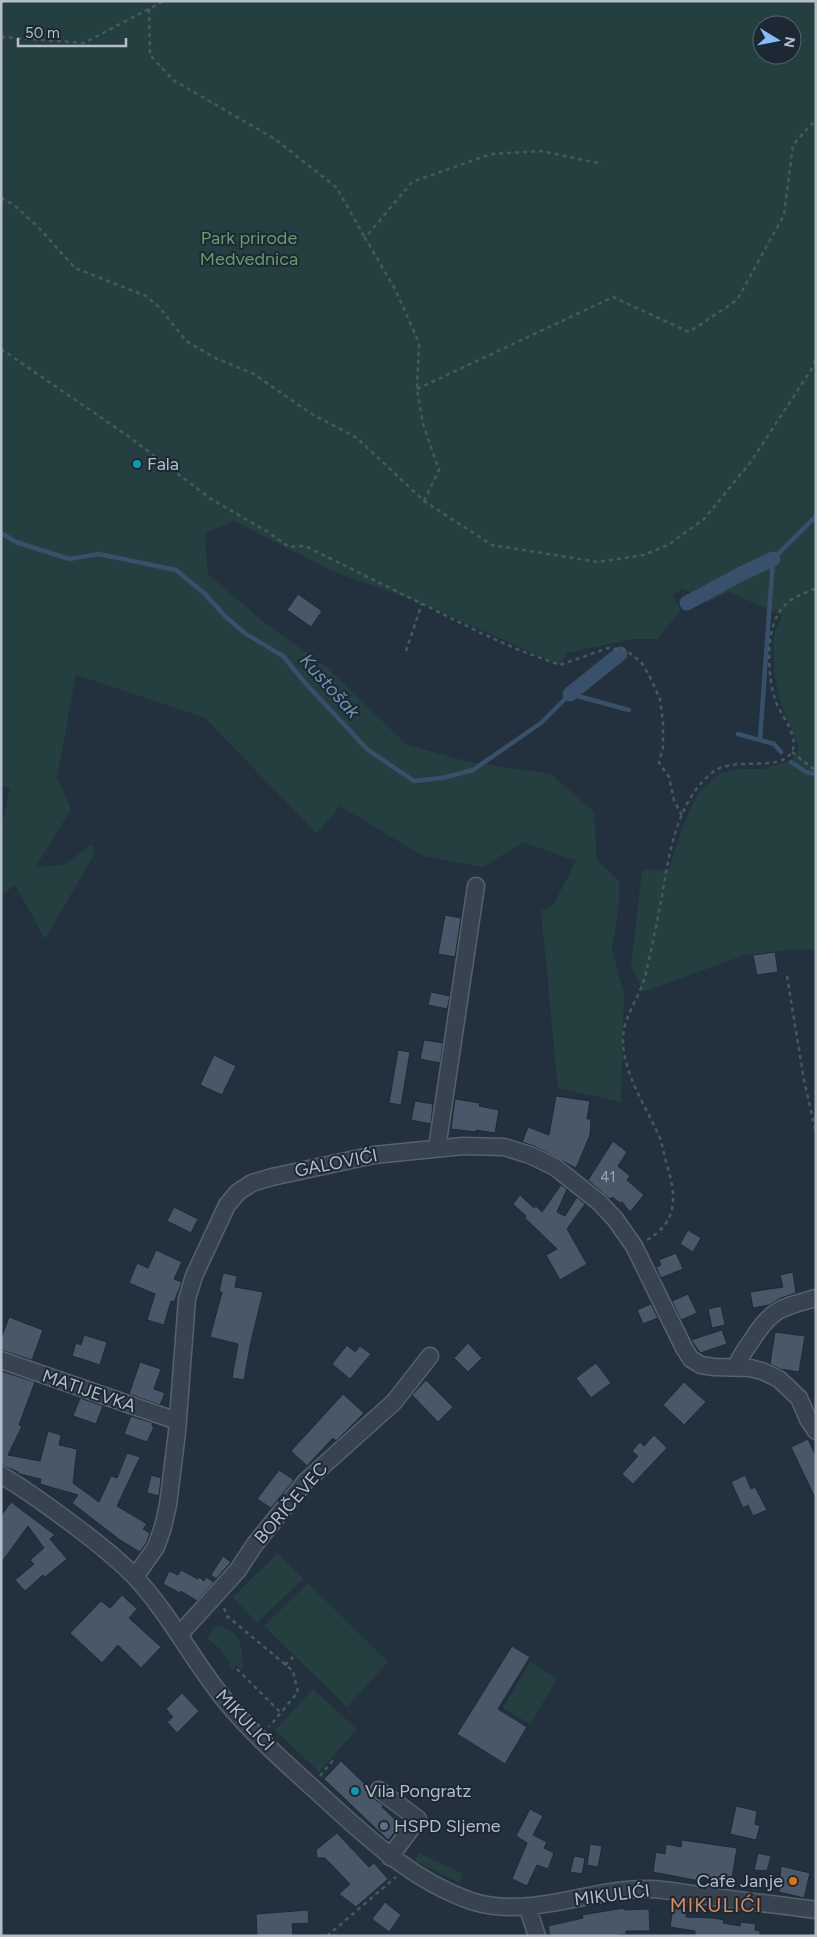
<svg xmlns="http://www.w3.org/2000/svg" width="817" height="1937" font-family="Figtree,sans-serif">
<style>
.green{fill:#253e40;fill-rule:evenodd}
.lines{fill:none;stroke-linecap:round;stroke-linejoin:round}
.stream{stroke:#385069;stroke-width:4.5}
.canal{stroke:#385069;stroke-width:15}
.building{fill:#495868;stroke:#1e2a35}
.minor-casing{stroke:#55616c;stroke-width:19}
.path{stroke:#435b5d;stroke-width:2.5;stroke-dasharray:4 4;stroke-linecap:butt}
.minor{stroke:#37434e;stroke-width:16}
.culture-dot{fill:#0f9aa8;stroke:#1c2833;stroke-width:2}
.service-dot{fill:#5c6f8a;stroke:#1c2833;stroke-width:2}
.food-dot{fill:#e8710a;stroke:#1c2833;stroke-width:2}
.labels{text-anchor:middle;dominant-baseline:central;stroke-width:4;stroke-linejoin:round;paint-order:stroke}
.number-label{font-size:15px;fill:#98a4b1}
.park-label{font-size:18px;fill:#6a9b71;stroke:#1c2833}
.poi-label{font-size:18px;fill:#b3bec9;stroke:#1c2833;text-anchor:start}
.street-label{font-size:18px;fill:#b3bec9;stroke:#1c2833}
.water-label{font-size:19px;font-style:italic;fill:#7291ae;stroke:#1c2833}
.quarter-label{font-size:20px;letter-spacing:1px;fill:#d88b60;stroke:#1c2833}
</style>
<rect width="100%" height="100%" fill="#23313f"/>
<path class="green" d="M1,1H816V950L793,949L742,956L643,992L631,966L642,870L669,869L683,825L698,793L721,773L742,769H764L792,760L799,747L781,704L774,672V635L782,615L729,592L708,602L682,588L673,596L681,610L657,639H631L567,653L560,665L416,601L332,571L234,521L205,533L208,574L266,624L329,669L407,745L469,762L551,774L594,812L597,860L619,881V905L612,949L624,993L621,1102L558,1088L541,911L553,905L576,861L523,842L483,867L423,856L340,806L317,834L205,718L76,675L57,778L71,809L35,868L65,864L92,844L95,853L45,939L15,885L1,896V829L10,788L1,786ZM762,25H792V55H762Z
M278,1553L303,1579L257,1623L233,1597Z
M308,1583L388,1662L347,1707L264,1626Z
M218,1625C242,1634 242,1645 243,1667L241,1669L236,1665L233,1670L228,1666L230,1661L221,1653L222,1651L207,1638L214,1628Z
M530,1662L557,1679L530,1724L503,1708Z
M313,1689L357,1729L319,1772L275,1730Z
M419,1853L463,1874L459,1883L415,1861Z"/>
<g class="lines">
<path class="stream" d="M1,533L16,542L69,559L99,554L176,570L204,593L227,618L246,634L283,656L306,684L368,750L414,781L442,778L473,770L541,723L570,694L629,710
M738,734L774,744L781,752
M760,739L773,559L816,516
M791,762L806,772L816,774"/>
<path class="canal" d="M687,603L741,574L773,559
M570,694L620,654"/>
</g>
<path class="building" d="M298,594L322,611L311,627L287,610Z
M445,915L461,918L455,957L438,954Z
M775,952L778,972L757,975L753,955Z
M431,992L450,996L447,1009L428,1005Z
M424,1040L443,1043L440,1063L420,1059Z
M398,1050L410,1052L401,1105L389,1103Z
M214,1055L236,1066L222,1095L200,1085Z
M556,1096L590,1101L587,1119H591L590,1135L576,1168L534,1146L522,1142L528,1127L549,1135Z
M455,1099L480,1103L479,1106L499,1110L495,1133L476,1130V1132L451,1129Z
M415,1101L433,1104L431,1124L411,1120Z
M613,1141L627,1152L618,1166L630,1176L627,1180L644,1195L630,1212L622,1202L620,1203L612,1197L610,1199L588,1180Z
M561,1185L567,1189L557,1212L565,1216L577,1197L585,1204L567,1229L587,1264L560,1280L546,1255L557,1249L525,1218L526,1216L513,1204L520,1195L534,1208L536,1206L542,1212Z
M174,1207L198,1219L191,1233L167,1221Z
M688,1230L701,1238L693,1252L680,1244Z
M156,1250L182,1262L174,1279L182,1282L174,1302L171,1301L164,1325L147,1320L155,1294L129,1283L137,1263L148,1268Z
M676,1253L683,1269L661,1278L656,1267L661,1265L659,1260Z
M793,1272L796,1293L781,1298L769,1305L753,1308L750,1292L783,1287L780,1275Z
M223,1273L237,1276L235,1287L263,1292L250,1346L244,1380L232,1378L238,1344L210,1337L222,1292H219Z
M688,1294L697,1313L681,1320L672,1301Z
M651,1304L658,1318L643,1324L637,1310Z
M721,1306L725,1325L712,1328L708,1309Z
M9,1317L43,1330L32,1360L1,1350V1339Z
M722,1330L727,1344L700,1353L692,1341L691,1340Z
M775,1332L805,1336L799,1372L780,1369L770,1364Z
M84,1335L107,1342L100,1365L72,1356L76,1343L81,1345Z
M468,1343L482,1358L468,1372L454,1358Z
M347,1345L355,1352L360,1346L371,1354L350,1379L332,1364Z
M140,1362L161,1369L154,1389L165,1393L160,1405L129,1394Z
M596,1363L611,1383L591,1398L576,1378Z
M1,1371L35,1382L19,1425L22,1426L8,1455L40,1461L48,1431L61,1435L59,1445L77,1449L73,1483L99,1502L111,1476L117,1478L127,1453L140,1457L117,1506L147,1524L143,1529L150,1533L147,1542L140,1552L120,1540L72,1503L78,1495L40,1484L41,1479L19,1474L18,1472L1,1465Z
M426,1380L453,1407L438,1422L412,1395Z
M684,1382L706,1402L684,1425L663,1405Z
M343,1394L364,1413L336,1441L333,1438L307,1466L291,1451Z
M80,1398L103,1406L96,1424L73,1416Z
M131,1416L153,1423L152,1426L154,1427L147,1442L124,1434Z
M654,1435L667,1448L633,1484L622,1474L638,1456L632,1451L640,1442L644,1446Z
M808,1439L816,1456V1500L791,1447Z
M279,1470L294,1480L271,1508L257,1499Z
M151,1475L161,1478L159,1496L147,1493Z
M745,1475L751,1489L755,1487L767,1510L753,1516L748,1505L743,1508L731,1482Z
M11,1502L55,1535L50,1539L67,1559L45,1577L43,1575L25,1591L15,1580L34,1564L30,1560L44,1548L28,1526L1,1563V1516Z
M223,1556L231,1562L216,1579L211,1575Z
M181,1570L198,1579L199,1577L204,1581L206,1577L214,1582L197,1601L181,1591L180,1593L163,1584L169,1571L178,1575Z
M122,1595L137,1609L129,1618L161,1647L141,1668L118,1645L102,1663L70,1633L101,1601L110,1608Z
M512,1646L530,1657L498,1709L527,1727L505,1764L457,1734Z
M182,1693L199,1711L177,1733L167,1722L173,1717L166,1709Z
M341,1761L369,1788L370,1794L373,1798L383,1805L382,1807L401,1825L388,1840L324,1779Z
M736,1806L757,1811L755,1824L760,1826L756,1840L730,1834Z
M530,1809L543,1816L533,1835L547,1842L544,1848L554,1853L548,1869L537,1865L527,1886L512,1879L527,1843L516,1836Z
M337,1833L369,1867L374,1863L388,1879L356,1907L339,1894L350,1884L325,1858H317L316,1850Z
M682,1840L737,1848L731,1884L701,1878L700,1881L653,1872L656,1852L665,1854L666,1844L681,1847Z
M590,1844L602,1846L598,1867L587,1865Z
M758,1853L771,1856L767,1871L754,1870Z
M574,1856L585,1858L582,1874L570,1872Z
M781,1866L810,1873L804,1898L779,1892Z
M385,1902L401,1915L389,1932L372,1919Z
M624,1908V1910L649,1909L650,1931H626V1934L609,1936H550L548,1926L583,1918L582,1915Z
M673,1908L687,1910L686,1917L714,1918L724,1920L723,1923L740,1926L741,1922L756,1924L755,1930L760,1931V1936H695V1931L670,1927Z
M308,1910L309,1923L292,1924L293,1936H257L256,1914Z"/>
<g class="lines">
<defs>
<path id="minor" d="M437,1148L476,886
M1,1360L177,1421
M736,1367C740,1356 746,1349 752,1340C772,1308 781,1308 816,1298
M1,1475C27,1490 51,1508 75,1526C96,1542 117,1558 135,1577C166,1610 187,1650 214,1686C242,1725 279,1757 314,1789C363,1833 408,1879 471,1901C530,1920 589,1888 648,1889C668,1889 687,1894 707,1896C743,1901 780,1905 816,1910
M135,1577L156,1547L163,1527L168,1505L177,1432L187,1299L194,1276L227,1205L238,1192L252,1183L272,1177L374,1155L463,1146L504,1147L530,1155L555,1167L599,1202L615,1219L634,1246L684,1348L691,1359L701,1365L714,1367L750,1368L762,1371L779,1379L799,1398L808,1419L816,1431
M179,1635L238,1570L255,1544L306,1481L394,1402L430,1356
M379,1790L418,1819L390,1857
M527,1906L537,1936"/>
</defs>
<use href="#minor" class="minor-casing"/>
<path class="path" d="M149,9L150,55L173,80L275,139L337,188L365,238
M1,37L84,43L164,1
M1,198L14,205L38,227L75,268L146,296L160,308L186,341L215,358L254,374L310,413L357,438L424,501L492,545L598,562L644,555L668,545L704,519L750,463L811,370L816,359
M1,349L128,436L211,499L268,532L289,547L305,546L481,633L519,650L560,665L608,648L626,650L641,662L650,677L660,699L663,722V748L659,763L669,777L674,800L682,816
M417,389L613,297L689,332L737,300L784,215L793,145L816,119
M424,501L439,470L423,424L417,389L419,343L395,289L365,238L412,182L491,154L542,151L602,164
M406,651L422,603
M792,752L816,771
M787,976L804,1080L816,1133
M647,1240C679,1221 676,1196 667,1165C664,1156 663,1147 660,1138C647,1108 623,1074 623,1040C623,1017 639,998 645,977C651,952 657,922 662,896C669,854 677,800 713,772C733,756 779,772 791,753C801,738 781,716 776,702C767,677 764,625 785,605C792,597 806,593 816,588
M224,1608L227,1616L293,1671L298,1692L269,1727
M285,1665L293,1657
M237,1669L281,1713
M320,1776L334,1759
M327,1936L396,1877"/>
<use href="#minor" class="minor"/>
</g>
<g class="culture-dot">
<circle cx="137" cy="464" r="5"/>
<circle cx="355" cy="1791" r="5"/>
</g>
<circle class="service-dot" cx="384" cy="1826" r="5"/>
<circle class="food-dot" cx="793" cy="1881" r="5"/>
<g class="labels">
<g class="number-label">
<text x="608" y="1177">41</text>
</g>
<g class="park-label">
<text x="249" y="238">Park prirode<tspan x="249" dy="21">Medvednica</tspan></text>
</g>
<g class="poi-label">
<text x="147" y="464">Fala</text>
<text x="365" y="1791">Vila Pongratz</text>
<text x="394" y="1826">HSPD Sljeme</text>
<text x="783" y="1881" text-anchor="end">Cafe Janje</text>
</g>
<g class="street-label">
<text transform="translate(336 1163) rotate(-11)">GALOVIĆI</text>
<text transform="translate(89 1391) rotate(19)">MATIJEVKA</text>
<text transform="translate(291 1503) rotate(-49)">BORIČEVEC</text>
<text transform="translate(245 1720) rotate(47)">MIKULIĆI</text>
<text transform="translate(612 1895) rotate(-7)">MIKULIĆI</text>
</g>
<g class="water-label">
<text transform="translate(330 686) rotate(48)">Kustošak</text>
</g>
<g class="quarter-label">
<text x="716" y="1905">MIKULIĆI</text>
</g>
</g>
<rect width="817" height="1937" fill="none" stroke="#b3bec9" stroke-width="5"/>
<g transform="translate(777 40) rotate(100)"><circle r="24" fill="#1c2833" stroke="#58646f"/>
<path d="M0-4L9 19L0 12L-9 19Z" fill="#87bcfb"/>
<text y="-8" font-size="14" font-weight="bold" text-anchor="middle" fill="#b3bec9">N</text>
</g>
<path d="M18 38v8h108v-8" fill="none" stroke="#b3bec9" stroke-width="2.5"/>
<text x="25" y="38" font-size="15" fill="#b3bec9" stroke="#1c2833" stroke-width="4" paint-order="stroke">50 m</text>
</svg>
